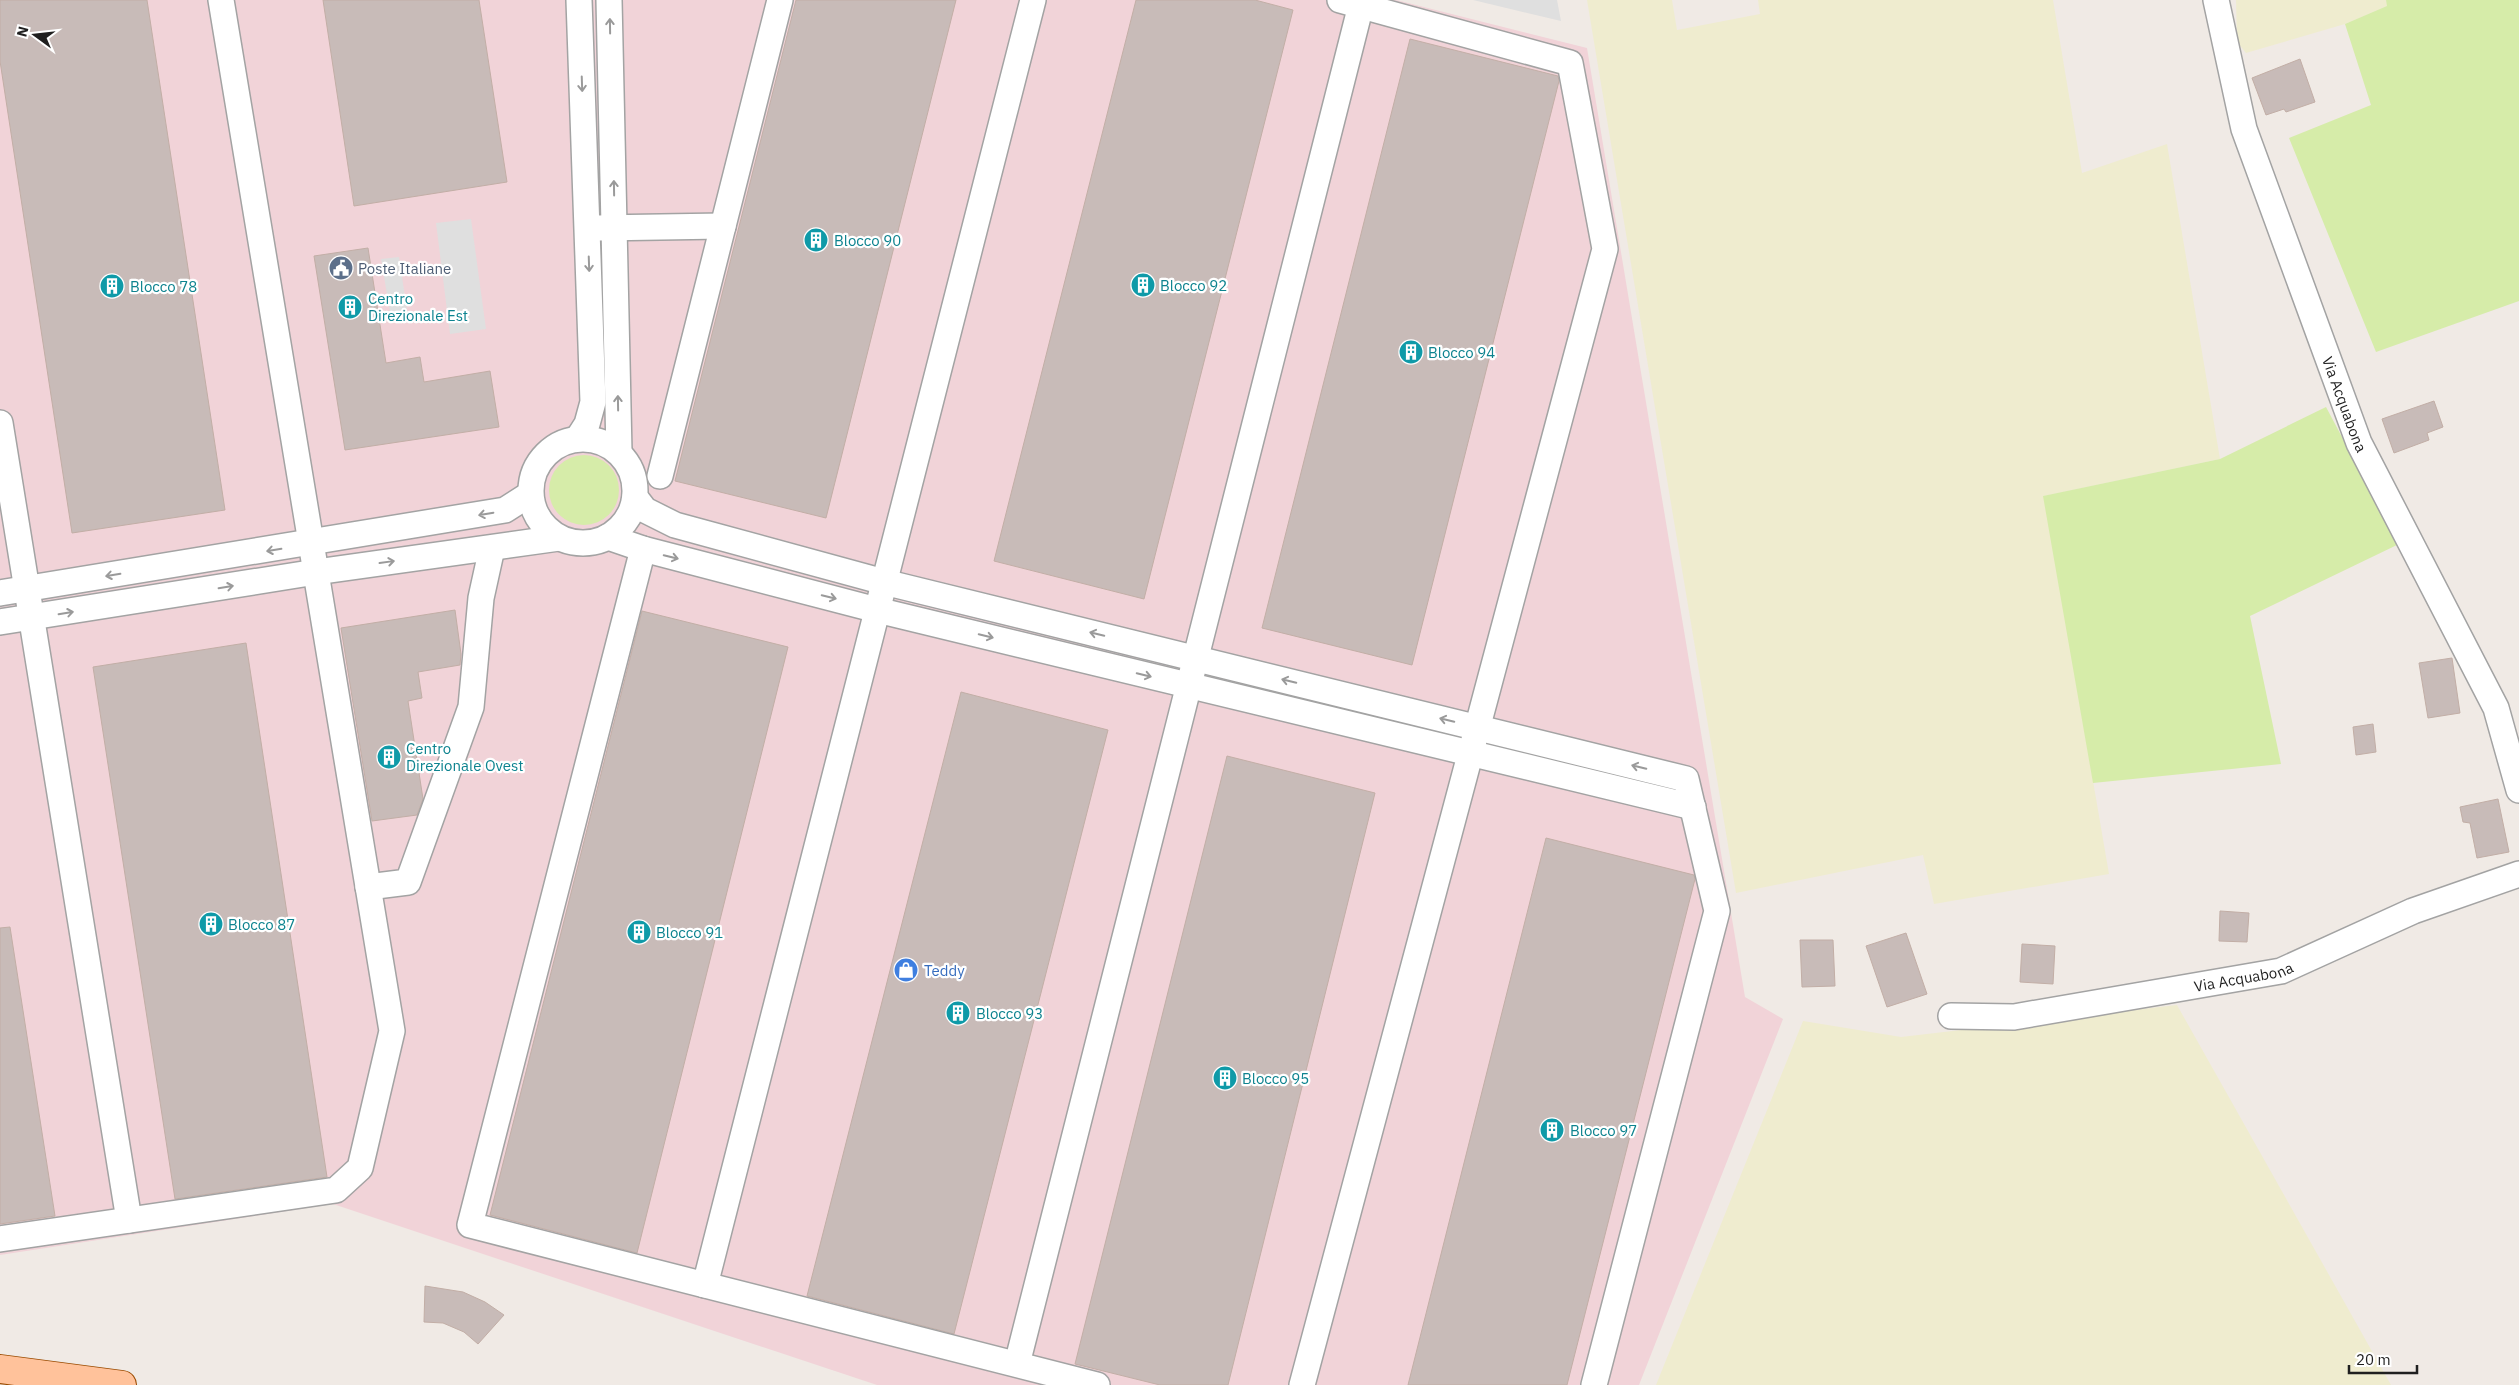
<svg xmlns="http://www.w3.org/2000/svg" width="2519" height="1385" font-family="'IBM Plex Sans',sans-serif">
<style>
.commercial{fill:#f1d3d8}
.farmland{fill:#efeccf}
.grass{fill:#d6eca9}
.parking{fill:#dfdfdf}
.building{fill:#c8bbb8;stroke:#c2aea6}
.lines{fill:none;stroke-linecap:round;stroke-linejoin:round}
.minor-casing{stroke:#a3a3a3;stroke-width:28}
.major-casing{stroke:#9a4b00;stroke-width:30}
.minor{stroke:#fff;stroke-width:25}
.major{stroke:#ffc29b;stroke-width:28}
.oneway{stroke:#9a9a9a}
.labels{text-anchor:middle;dominant-baseline:central;stroke-width:4.5;stroke-linejoin:round;paint-order:stroke}
.culture-label{font-size:15px;fill:#0d838f;stroke:#fff;text-anchor:start}
.service-label{font-size:15px;fill:#4e5e75;stroke:#fff;text-anchor:start}
.street-label{font-size:15px;fill:#1f1f1f;stroke:#fff}
.shop-label{font-size:15px;fill:#366cbe;stroke:#fff;text-anchor:start}
</style>
<rect width="100%" height="100%" fill="#f0eae5"/>
<path class="commercial" d="M0,0H1396L1587,48L1745,997L1783,1019L1639,1385H877L333,1204L0,1255Z"/>
<path class="farmland" d="M1587,0H1672L1677,30L1760,14L1758,0H2053L2082,173L2167,144L2220,459L2044,496L2109,874L1934,904L1923,855L1736,893Z
M2236,0H2386L2388,6L2345,24L2246,53L2237,42Z
M2177,1005L2391,1385H1656L1803,1021L1901,1037Z"/>
<path class="grass" d="M2386,0H2519V301L2376,352L2289,138L2371,105L2345,24L2387,6Z
M2326,407L2399,544L2250,616L2281,764L2093,783L2043,496L2220,459Z
M549 490a35 35 0 1 1 70 0a35 35 0 1 1-70 0Z"/>
<path class="parking" d="M1473,0H1557L1561,21Z
M471,219L486,329L450,334L436,223Z
M399,257L407,310L390,312L381,259Z"/>
<path class="building" d="M0,0H147L225,510L72,533L0,61Z
M323,0H479L507,182L354,206Z
M796,0H956L826,518L675,481Z
M1136,0H1255L1293,10L1144,599L994,561Z
M1410,39L1558,76L1559,81L1412,665L1262,628Z
M2300,59L2315,102L2286,112L2284,109L2266,115L2252,78Z
M368,248L386,363L420,357L424,382L490,371L499,427L345,450L314,256Z
M2434,401L2443,427L2427,433L2429,440L2394,453L2382,419Z
M455,610L461,654L460,665L418,672L422,698L408,701L423,799L417,815L372,821L341,628Z
M642,611L788,647L637,1253L490,1215Z
M246,643L327,1177L175,1199L93,667Z
M2452,658L2460,713L2428,718L2419,663Z
M961,692L1108,730L954,1334L807,1296Z
M2373,724L2376,752L2356,755L2353,727Z
M1227,756L1375,793L1228,1385H1160L1075,1364Z
M2498,799L2509,852L2477,858L2470,823L2463,822L2460,807Z
M1546,838L1694,875L1695,879L1567,1385H1408Z
M2220,911L2249,913L2247,942L2219,941Z
M10,927L55,1216L0,1224V928Z
M1906,933L1927,994L1887,1007L1866,946Z
M1800,940H1833L1835,986L1802,987Z
M2022,944L2055,946L2053,984L2020,982Z
M425,1286L463,1292L485,1302L504,1315L478,1344L464,1332L443,1323L424,1322Z"/>
<g class="lines">
<defs>
<g id="minor">
<path d="M609,0L619,452"/>
<path id="s1" d="M2216,0L2244,129L2359,443L2496,708L2519,790"/>
<path d="M598,228L723,226"/>
<path d="M0,423L129,1220"/>
<path d="M578,438L587,424L593,402L579,0"/>
<circle cx="583" cy="491" r="52"/>
<path d="M660,476L780,0"/>
<path d="M635,497L645,510L675,525L884,582L1686,779L1717,911L1594,1385"/>
<path d="M608,537L643,549L877,610L1693,807"/>
<path d="M643,549L470,1225L1097,1385"/>
<path d="M0,593L505,510L530,494"/>
<path d="M0,622L316,572L559,538"/>
<path d="M368,887L408,882L471,707L481,598L492,548"/>
<path id="s2" d="M1951,1016L2014,1017L2281,971L2413,911L2519,874"/>
<path d="M0,1239L336,1190L360,1168L392,1031L221,0"/>
<path d="M705,1285L1033,0"/>
<path d="M1017,1364L1361,5"/>
<path d="M1302,1385L1605,249L1570,63L1340,0"/>
</g>
<path id="major" d="M0,1369L122,1385"/>
</defs>
<use href="#minor" class="minor-casing"/>
<use href="#major" class="major-casing"/>
<use href="#minor" class="minor"/>
<use href="#major" class="major"/>
</g>
<defs><path id="oneway-shaft" d="M-6 0H5M1.5-3L5.5 0L1.5 3" fill="none" stroke-width="1.6" stroke-linecap="round" stroke-linejoin="round" transform="scale(1.25)"/></defs>
<g class="oneway">
<use href="#oneway-shaft" transform="translate(610 26) rotate(-91)"/>
<use href="#oneway-shaft" transform="translate(582 84) rotate(88)"/>
<use href="#oneway-shaft" transform="translate(614 188) rotate(-91)"/>
<use href="#oneway-shaft" transform="translate(589 264) rotate(88)"/>
<use href="#oneway-shaft" transform="translate(618 403) rotate(-91)"/>
<use href="#oneway-shaft" transform="translate(486 514) rotate(170)"/>
<use href="#oneway-shaft" transform="translate(274 550) rotate(171)"/>
<use href="#oneway-shaft" transform="translate(671 557) rotate(14)"/>
<use href="#oneway-shaft" transform="translate(387 562) rotate(-8)"/>
<use href="#oneway-shaft" transform="translate(113 575) rotate(171)"/>
<use href="#oneway-shaft" transform="translate(226 587) rotate(-9)"/>
<use href="#oneway-shaft" transform="translate(829 597) rotate(14)"/>
<use href="#oneway-shaft" transform="translate(66 613) rotate(-9)"/>
<use href="#oneway-shaft" transform="translate(1097 634) rotate(-166)"/>
<use href="#oneway-shaft" transform="translate(986 636) rotate(14)"/>
<use href="#oneway-shaft" transform="translate(1144 675) rotate(14)"/>
<use href="#oneway-shaft" transform="translate(1289 681) rotate(-166)"/>
<use href="#oneway-shaft" transform="translate(1447 720) rotate(-166)"/>
<use href="#oneway-shaft" transform="translate(1639 767) rotate(-166)"/>
</g>
<defs>
<symbol id="building-disc" viewBox="-11 -11 22 22"><circle r="9.5" fill="#0f9aa8" stroke="#fff"/><path d="M-4-6H4V6H1V3H-1V6H-4ZM-2.5-4.3h1.7v1.8h-1.7ZM.8-4.3h1.7v1.8H.8ZM-2.5-1h1.7V.8h-1.7ZM.8-1h1.7V.8H.8Z" fill="#fff"/></symbol>
<symbol id="civic-disc" viewBox="-11 -11 22 22"><circle r="9.5" fill="#5c6f8a" stroke="#fff"/><path d="M-.6-6.5H3V-4.5H.6V-3L4-1V1h2V6H-6V1h2V-1L-.6-3ZM-1.2 2.5V6h2.4V2.5Z" fill="#fff"/></symbol>
<symbol id="shop-disc" viewBox="-11 -11 22 22"><circle r="9.5" fill="#3f7fe0" stroke="#fff"/><path d="M-5-2.5h2.3a2.7 3.5 0 0 1 5.4 0H5L5.5 6h-11ZM-1.5-2.5h3a1.5 2.3 0 0 0-3 0Z" fill="#fff"/></symbol>
</defs>
<g fill-rule="evenodd">
<use href="#building-disc" x="802" y="226" width="28" height="28"/>
<use href="#civic-disc" x="327" y="254" width="28" height="28"/>
<use href="#building-disc" x="1129" y="271" width="28" height="28"/>
<use href="#building-disc" x="98" y="272" width="28" height="28"/>
<use href="#building-disc" x="336" y="293" width="28" height="28"/>
<use href="#building-disc" x="1397" y="338" width="28" height="28"/>
<use href="#building-disc" x="375" y="743" width="28" height="28"/>
<use href="#building-disc" x="197" y="910" width="28" height="28"/>
<use href="#building-disc" x="625" y="918" width="28" height="28"/>
<use href="#shop-disc" x="892" y="956" width="28" height="28"/>
<use href="#building-disc" x="944" y="999" width="28" height="28"/>
<use href="#building-disc" x="1211" y="1064" width="28" height="28"/>
<use href="#building-disc" x="1538" y="1116" width="28" height="28"/>
</g>
<g class="labels">
<g class="culture-label">
<text x="834" y="240">Blocco 90</text>
<text x="1160" y="285">Blocco 92</text>
<text x="130" y="286">Blocco 78</text>
<text x="368" y="298">Centro<tspan x="368" dy="17">Direzionale Est</tspan></text>
<text x="1428" y="352">Blocco 94</text>
<text x="406" y="748">Centro<tspan x="406" dy="17">Direzionale Ovest</tspan></text>
<text x="228" y="924">Blocco 87</text>
<text x="656" y="932">Blocco 91</text>
<text x="976" y="1013">Blocco 93</text>
<text x="1242" y="1078">Blocco 95</text>
<text x="1570" y="1130">Blocco 97</text>
</g>
<g class="service-label">
<text x="358" y="268">Poste Italiane</text>
</g>
<g class="street-label">
<text stroke="none"><textPath href="#s1" startOffset="425">Via Acquabona</textPath></text>
<text stroke="none"><textPath href="#s2" startOffset="296">Via Acquabona</textPath></text>
</g>
<g class="shop-label">
<text x="924" y="970">Teddy</text>
</g>
</g>
<g transform="translate(35 35) rotate(285)" stroke="#ffffff" stroke-width="4" paint-order="stroke">
<path d="M0-4L9 19L0 12L-9 19Z" fill="#1f1f1f"/>
<text y="-8" font-size="14" font-weight="bold" text-anchor="middle" fill="#1f1f1f">N</text>
</g>
<path d="M2349 1365v8h68v-8" fill="none" stroke="#1f1f1f" stroke-width="2.5"/>
<text x="2356" y="1365" font-size="15" fill="#1f1f1f" stroke="#ffffff" stroke-width="4" paint-order="stroke">20 m</text>
</svg>
